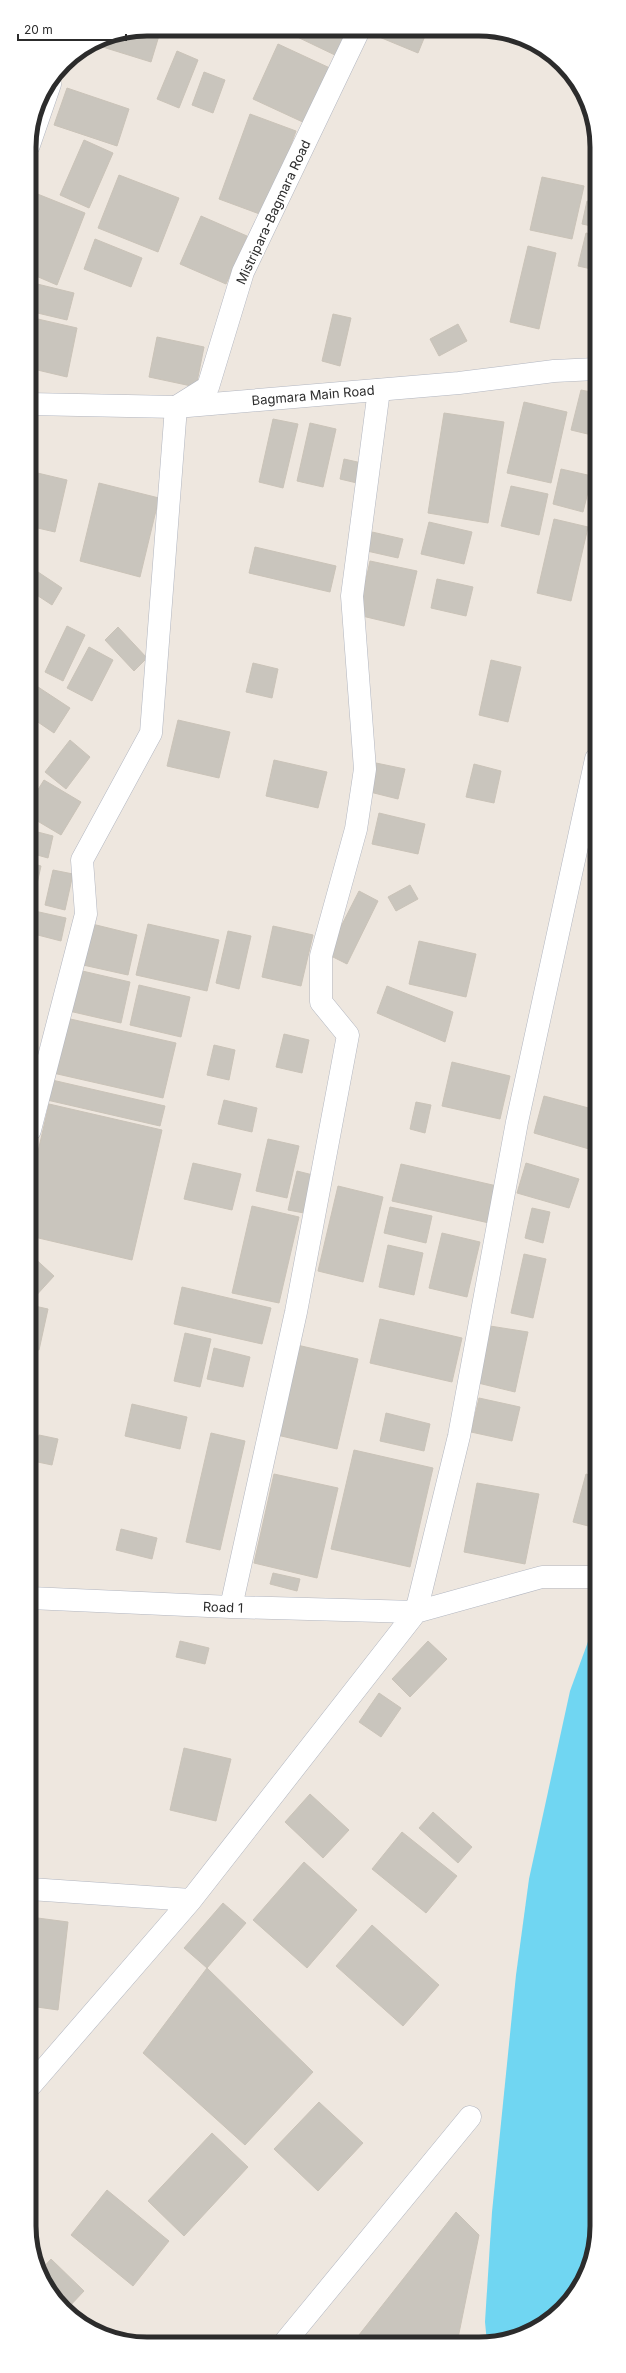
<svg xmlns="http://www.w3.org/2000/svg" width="626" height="2373" font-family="Inter,sans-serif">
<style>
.water{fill:#70d6f2}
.building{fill:#c9c5bd;stroke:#cac3b8}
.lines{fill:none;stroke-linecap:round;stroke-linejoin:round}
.minor-casing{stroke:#b2b6c0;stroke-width:23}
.tertiary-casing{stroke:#b2b6c0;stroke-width:23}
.minor{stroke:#fff;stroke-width:22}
.tertiary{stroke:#fff;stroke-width:22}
.labels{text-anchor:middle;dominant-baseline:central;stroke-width:3.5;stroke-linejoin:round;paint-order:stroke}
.street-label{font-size:13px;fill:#2c2c2c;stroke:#fff}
.rim{fill:none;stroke:#2c2c2c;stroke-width:5}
</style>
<rect width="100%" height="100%" fill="#eee7df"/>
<path class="water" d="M597,1617V2234L588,2271L568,2304L538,2328L495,2343H487L485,2322L492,2212L516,1975L529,1879L570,1691Z"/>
<path class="building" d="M147,29H161L151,62L93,44L102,38Z
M290,30H349L337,56L289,33Z
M374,30L427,31L418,53L372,34Z
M278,44L332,69L307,124L253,99Z
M177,51L198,60L179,108L157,99Z
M204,72L225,80L213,113L192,105Z
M67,88L129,109L117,146L54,125Z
M250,114L296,131L265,216L219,199Z
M84,140L113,153L89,208L60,195Z
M119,175L179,198L158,252L98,228Z
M542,177L584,186L572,239L530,230Z
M596,180V198L592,197Z
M35,193L85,213L57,285L29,273V206Z
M587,201L596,204V227L582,224Z
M201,216L247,236L226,284L180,264Z
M586,233L596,235V270L578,266Z
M95,239L142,258L131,287L84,269Z
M528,246L556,253L539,329L510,322Z
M29,282L74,293L67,320L29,311Z
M333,314L351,318L340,366L322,361Z
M29,317L77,328L67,377L29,368Z
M458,324L467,341L439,356L430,339Z
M157,337L204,347L196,387L149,377Z
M581,390L596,393V436L571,430Z
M524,402L567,412L551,483L507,473Z
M444,413L504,422L488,523L428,513Z
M273,419L298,424L283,488L259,482Z
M310,423L336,429L323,487L297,481Z
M344,459L362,463L357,483L340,479Z
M561,469L592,476L583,512L553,504Z
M29,471L67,480L55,532L29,526Z
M99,483L159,498L140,577L80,561Z
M511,486L548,494L539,535L501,526Z
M554,519L588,527L571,601L537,593Z
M429,522L472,532L464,564L421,554Z
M372,532L403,539L398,558L367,551Z
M255,547L336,566L330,592L249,573Z
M370,561L417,571L404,626L358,615Z
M38,572L62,588L52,605L29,590V586Z
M437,579L473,587L466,616L431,608Z
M67,626L85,635L63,681L45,672Z
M118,627L147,658L134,671L105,640Z
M89,647L113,660L92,701L67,688Z
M29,652L35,655L29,665Z
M491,660L521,667L508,722L479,715Z
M253,663L278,669L272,698L246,692Z
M32,683L70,708L54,733L29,716V687Z
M178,720L230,732L219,778L167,766Z
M29,726L35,731L29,737Z
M70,740L90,757L66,789L45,772Z
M274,760L327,772L318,808L266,796Z
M376,763L405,769L398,799L370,792Z
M474,764L501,771L494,803L466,797Z
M44,780L81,802L61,835L29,816V804Z
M379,813L425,824L418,854L372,844Z
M30,830L53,836L48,858L30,853Z
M30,863L41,866L32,906H30Z
M53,870L73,874L65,910L45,905Z
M410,885L418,899L396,911L388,897Z
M359,891L378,901L347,964L327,954Z
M30,910L66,918L61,941L30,933Z
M92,924L137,935L128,975L83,965Z
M148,924L219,940L207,991L136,975Z
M273,926L313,935L301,986L262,977Z
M228,931L251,936L239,989L216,983Z
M419,941L476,954L466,997L409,984Z
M78,970L130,982L121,1023L69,1011Z
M139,985L190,997L181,1037L130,1025Z
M387,986L453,1012L445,1042L377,1013Z
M66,1018L176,1043L163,1098L53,1073Z
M284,1034L309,1040L302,1073L276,1067Z
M214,1045L235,1050L229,1080L207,1075Z
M452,1062L510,1076L500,1119L442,1106Z
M52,1080L165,1106L160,1126L47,1100Z
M544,1096L596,1110V1151L534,1133Z
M224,1100L257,1108L252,1132L218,1124Z
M416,1102L431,1105L425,1133L410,1129Z
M49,1104L162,1130L132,1260L30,1236V1186Z
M268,1139L299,1146L287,1198L256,1191Z
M193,1163L241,1174L232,1210L184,1199Z
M526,1163L579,1179L569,1208L517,1193Z
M401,1164L497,1186L489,1223L392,1201Z
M297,1171L313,1175L304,1213L288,1210Z
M338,1186L383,1197L363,1282L318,1271Z
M252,1206L299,1217L279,1303L232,1293Z
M390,1207L432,1216L426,1243L384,1233Z
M532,1208L550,1212L543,1243L525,1238Z
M442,1233L480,1242L467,1297L429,1288Z
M388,1245L423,1253L414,1295L379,1287Z
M30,1254L54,1276L33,1299L30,1296Z
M524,1254L546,1259L533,1318L511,1313Z
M596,1262V1302L590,1301Z
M182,1287L271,1308L262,1344L174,1324Z
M30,1305L48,1309L39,1350L30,1348Z
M380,1319L462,1338L452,1382L370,1363Z
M490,1326L528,1332L515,1392L478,1383Z
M185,1333L211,1339L200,1387L174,1381Z
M297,1345L358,1359L337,1449L277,1435Z
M214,1348L250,1357L243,1387L207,1379Z
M30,1358L35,1360L30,1383Z
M596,1393V1423L589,1421Z
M479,1398L520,1407L512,1441L471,1432Z
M132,1404L187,1417L180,1449L125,1436Z
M386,1413L430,1424L424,1451L380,1441Z
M211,1433L245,1441L220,1550L186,1542Z
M39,1435L58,1439L52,1465L33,1461Z
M354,1450L433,1468L410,1567L331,1549Z
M274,1474L338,1488L317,1578L254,1563Z
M586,1474L596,1477V1528L573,1522Z
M477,1483L539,1494L525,1564L464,1552Z
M121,1529L157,1538L152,1559L116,1550Z
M273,1573L300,1579L297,1591L270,1584Z
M180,1641L209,1648L205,1664L176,1657Z
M428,1641L447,1659L410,1697L392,1679Z
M379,1693L401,1708L381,1737L359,1722Z
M184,1748L231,1759L216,1821L170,1810Z
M310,1794L349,1830L323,1858L285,1822Z
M433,1812L472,1847L458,1863L419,1828Z
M402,1832L457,1876L426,1913L372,1869Z
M304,1862L357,1910L307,1968L253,1920Z
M223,1903L246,1923L207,1968L184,1948Z
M30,1917L68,1922L58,2010L30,2006Z
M372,1925L439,1985L403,2026L336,1966Z
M207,1968L313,2072L245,2145L143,2053Z
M319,2102L363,2143L318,2191L274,2149Z
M212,2133L248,2167L184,2236L148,2201Z
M107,2190L169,2241L133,2286L71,2235Z
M456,2212L479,2235L457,2343L357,2342L355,2340Z
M51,2259L84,2291L66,2310L58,2304L39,2272Z"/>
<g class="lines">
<defs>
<path id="minor" d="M29,145L50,84
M30,1130L86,914L82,860L151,733L176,407L208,387L243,272L359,30
M30,1598L231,1607L416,1612L542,1577H597
M231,1607L296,1312L348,1035L321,1002V956L356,829L365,769L352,596L379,390
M30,1889L191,1900
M30,2086L191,1900L416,1612L459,1436L517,1122L596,759
M285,2342L470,2117"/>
<path id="tertiary" d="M29,404L176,407L459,383L554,371L596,369"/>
</defs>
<use href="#minor" class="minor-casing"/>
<use href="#tertiary" class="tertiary-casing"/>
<use href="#minor" class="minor"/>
<use href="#tertiary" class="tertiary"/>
</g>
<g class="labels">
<g class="street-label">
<text transform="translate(273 212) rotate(-65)">Mistripara-Bagmara Road</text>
<text transform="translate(313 395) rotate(-5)">Bagmara Main Road</text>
<text transform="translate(223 1607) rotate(2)">Road 1</text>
</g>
</g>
<path d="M0 0H626V2373H0ZM147 36H479A111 111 0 0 1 590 147V2226A111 111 0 0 1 479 2337H147A111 111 0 0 1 36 2226V147A111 111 0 0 1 147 36Z" fill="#fff" fill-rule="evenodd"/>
<path class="rim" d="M147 36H479A111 111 0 0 1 590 147V2226A111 111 0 0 1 479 2337H147A111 111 0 0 1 36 2226V147A111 111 0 0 1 147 36Z"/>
<path d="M18 34v6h108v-6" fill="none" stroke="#2c2c2c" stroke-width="2"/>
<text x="24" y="34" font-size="12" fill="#2c2c2c" stroke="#ffffff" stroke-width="3" paint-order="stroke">20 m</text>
</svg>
